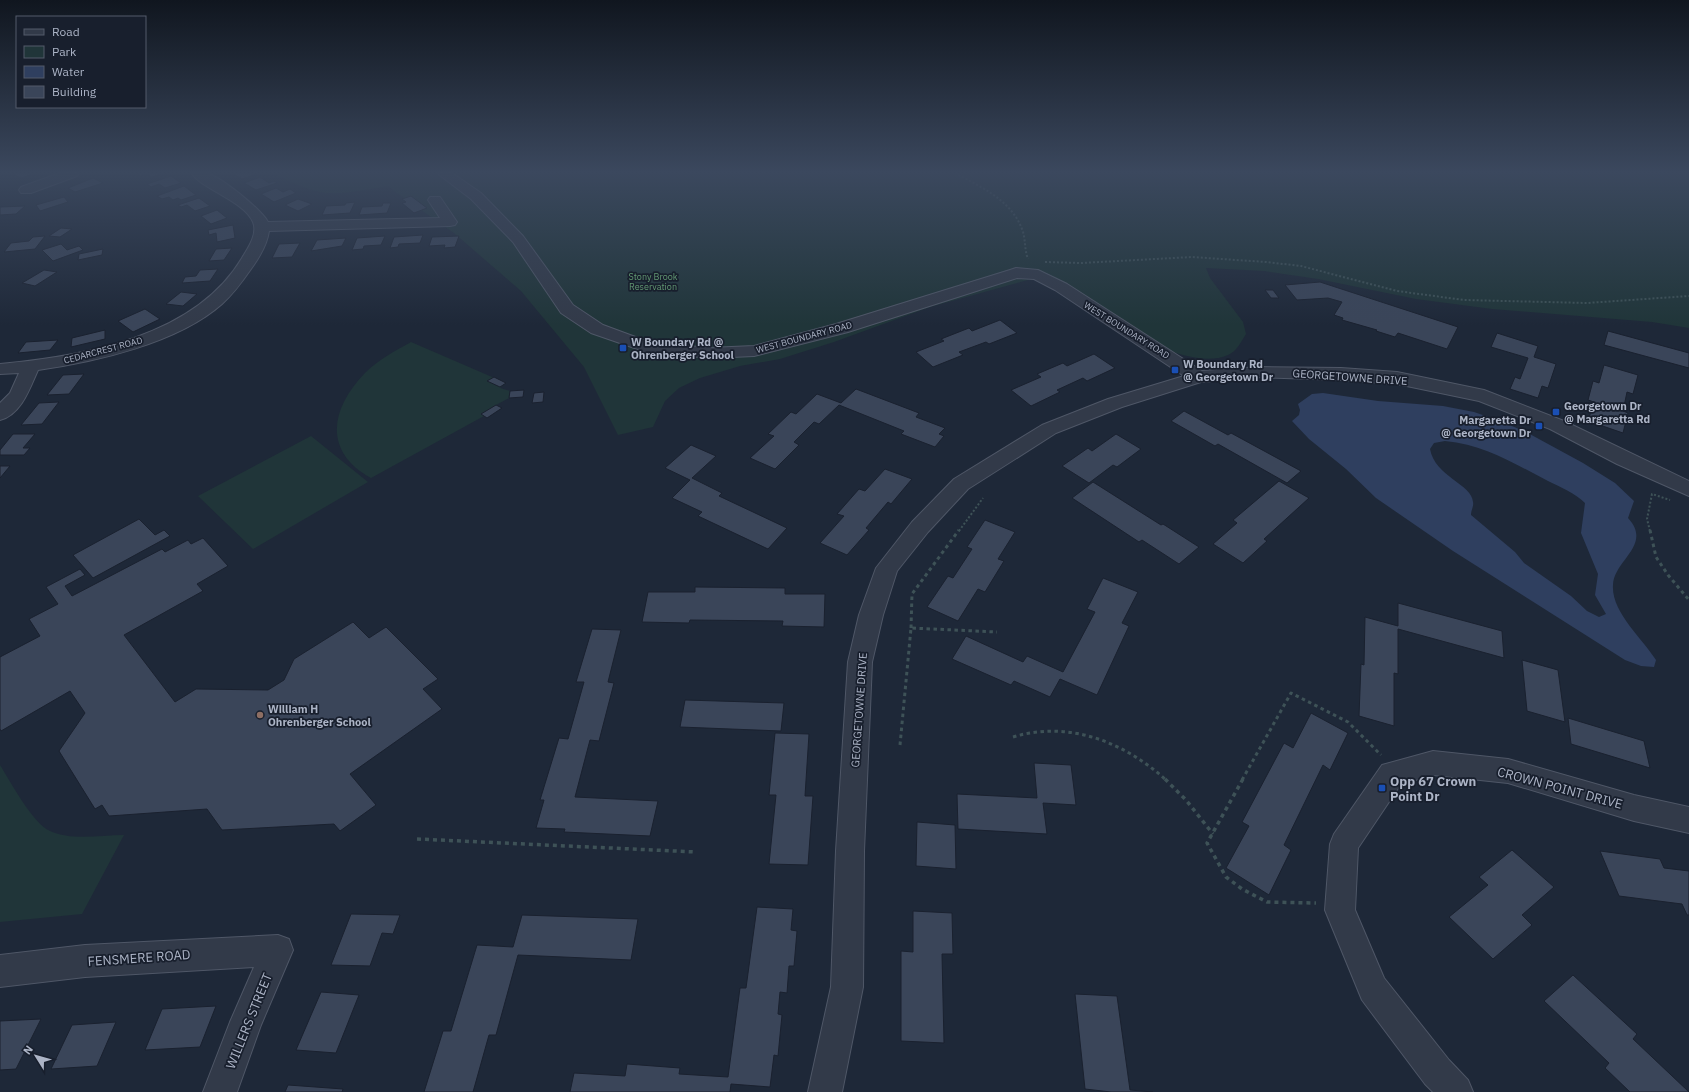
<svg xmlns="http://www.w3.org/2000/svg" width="1689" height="1092" font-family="'IBM Plex Sans',sans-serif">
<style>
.green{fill:#203539}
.water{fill:#2f3f5f;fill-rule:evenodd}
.building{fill:#3a4559;stroke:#1a212f}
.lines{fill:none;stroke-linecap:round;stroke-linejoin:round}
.minor-casing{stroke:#4f5767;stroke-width:2}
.path-far2{stroke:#3e5257;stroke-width:2;stroke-dasharray:2 2;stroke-linecap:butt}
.path-far1{stroke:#3e5257;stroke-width:3;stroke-dasharray:3.5 3.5;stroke-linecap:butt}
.path{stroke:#3e5257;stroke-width:3.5;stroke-dasharray:4 4;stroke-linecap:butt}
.minor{fill:#323a49;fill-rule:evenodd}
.transit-dot{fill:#1a4fb4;stroke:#181f2d;stroke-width:1.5}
.education-dot{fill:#8d6e63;stroke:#181f2d;stroke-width:1.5}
.labels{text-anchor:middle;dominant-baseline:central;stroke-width:3.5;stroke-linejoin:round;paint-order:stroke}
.far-park-label{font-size:9px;fill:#629872;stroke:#181f2d}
.far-street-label{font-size:9px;fill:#acb4c6;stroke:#181f2d}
.poi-label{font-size:11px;font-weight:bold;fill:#acb4c6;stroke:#181f2d;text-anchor:start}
.street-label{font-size:11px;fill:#acb4c6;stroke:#181f2d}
.near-poi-label{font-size:13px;font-weight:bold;fill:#acb4c6;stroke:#181f2d;text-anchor:start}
.near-street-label{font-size:13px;fill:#acb4c6;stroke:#181f2d}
</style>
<rect width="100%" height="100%" fill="#1e2838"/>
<path class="green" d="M272,173H1689V328L1652,322L1492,309L1416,299L1318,279L1264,271L1206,268L1210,278L1243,322L1246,334C1241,342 1237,351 1228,355C1208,364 1182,355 1164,349L1039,277L930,307L834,342L780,359L740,366L700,378L679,388L665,401L653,427L618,435L584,367L521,291L454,233L394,191L389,186C369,189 348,194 327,193C308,191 289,181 272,173Z
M411,342L506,383L500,388L510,391L509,398L496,405L502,408L487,418L484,416L371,478C322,451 331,408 365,373C378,360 395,351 411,342Z
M311,436L368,482L253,549L198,496Z
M0,765C10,781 33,824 50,831C71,841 101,835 124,835L82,914L0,922Z"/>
<path class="water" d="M1323,393L1378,401L1443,406L1474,412L1500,421L1526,432L1583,463L1615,483L1634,501L1628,518C1653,545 1614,560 1613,585C1611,612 1643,639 1656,660L1654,667L1641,666L1625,660L1453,551L1376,498L1346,469L1309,439L1292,421L1299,415L1300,410L1298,404L1312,394ZM1445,441C1485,445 1513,463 1548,481C1560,487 1575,493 1585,503L1581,533L1598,574L1595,595L1606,614L1599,617L1587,611L1571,596L1524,563L1515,552L1471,515C1471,510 1474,506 1473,502C1472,484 1435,477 1430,449L1434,443Z"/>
<path class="building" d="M18,173H36L21,178L13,174Z
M140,173H166L152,177L147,174L140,176L137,174Z
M232,173H254L256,174L242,179Z
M171,176L181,183L165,188L159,184L151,187L147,184Z
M260,177L269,183L274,181L277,183L256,190L244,183Z
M93,178L103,183L75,192L68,188Z
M184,186L196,195L181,200L178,198L173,200L169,197L162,199L157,196Z
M276,188L283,192L290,189L296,193L274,202L261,194Z
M411,196L427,208L414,213L402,203L406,202L402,199Z
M64,197L68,202L40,211L36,205Z
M199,198L210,206L195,211L187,205L181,207L178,205Z
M298,199L312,204L298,211L285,205Z
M355,202L350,213L322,215L326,206L345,205L346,203Z
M383,203H391L387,213L359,215L362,207L382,206Z
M25,206L16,214L0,215V207Z
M217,210L227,218L211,224L201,216Z
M233,225L235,238L217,242L216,233L209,235L208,230Z
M61,228L72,229L60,237L49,236Z
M423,235L420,243L399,244L398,247L390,248L394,237Z
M45,236L35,249L4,252L11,243L29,241L33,237Z
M385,236L381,245L364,246L363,249L352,250L357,238Z
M459,236L455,247L444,248L445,245L429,246L432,237Z
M346,238L342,246L311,251L317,240Z
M300,243L292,257L272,258L279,244Z
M61,244L67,250L79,246L83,250L53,261L42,250Z
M232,248L224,260L209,261L216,249Z
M103,249L102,255L78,260L79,254Z
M218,269L210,281L182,283L185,277L196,276L200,270Z
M44,270L57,272L35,286L22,283Z
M1320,282L1458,327L1447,349L1398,333L1395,337L1376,331L1377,330L1342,320L1343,318L1334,315L1342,302L1328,298L1297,300L1285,285Z
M1265,290H1273L1279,298H1271Z
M181,292L197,294L183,306L166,304Z
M145,309L160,319L133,332L118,321Z
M1000,320L1017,333L989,344L986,342L959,352L963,355L933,367L916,352L944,341L941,339L969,328L972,331Z
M105,330V339L71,347L72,338Z
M1608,331L1689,353V368L1604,345Z
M1497,333L1538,346L1534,357L1556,364L1548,388L1542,386L1538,398L1510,389L1515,377L1520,379L1528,358L1491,347Z
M58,340L50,350L18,353L26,342Z
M1094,354L1115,368L1087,381L1083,378L1057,390L1060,392L1031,406L1011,390L1041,377L1037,374L1063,363L1067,366Z
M1604,365L1638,375L1633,394L1627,392L1623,411L1628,413L1623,433L1588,421L1594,402L1588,400L1593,381L1599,383Z
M84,374L69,394L47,395L63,375Z
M494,377L506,383L500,387L487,381Z
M856,389L919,413L916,417L945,428L939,434L944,436L935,447L901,434L904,431L839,405L819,424L814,422L794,442L799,445L775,469L750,458L774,436L768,434L791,412L796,414L817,394L841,403Z
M524,390L523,397L509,398L510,391Z
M544,392L543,402L532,403L534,393Z
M59,402L42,424L21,425L39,403Z
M496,405L502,408L487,418L481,414Z
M1184,411L1228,435L1231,433L1301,471L1287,483L1218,444L1215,446L1171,421Z
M13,434H35L23,448H30L24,455H0V450Z
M1116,434L1141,449L1117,467L1113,465L1089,483L1062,466L1088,448L1092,451Z
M691,445L716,456L692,478L722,493L719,496L787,528L768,549L698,516L702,512L672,498L690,480L665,468Z
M0,466H10L0,478Z
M885,469L912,479L891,504L888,502L866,528L869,530L847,555L820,543L844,516L837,514L859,489L865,491Z
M1279,481L1309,498L1264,539L1267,541L1243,563L1213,544L1237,523L1233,520Z
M1093,482L1161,525L1163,524L1199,547L1179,564L1142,540L1139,542L1072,498Z
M139,519L155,535L164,530L170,536L93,578L73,555Z
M985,520L1015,532L998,559L1004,561L985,592L978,589L958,621L927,607L948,576L953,578L972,549L967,547Z
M203,538L228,566L197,584L203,591L124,635L175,702L196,689L268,690L284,680L294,659L353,622L369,638L386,627L438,679L423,689L442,709L350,774L376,805L340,831L334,824L222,830L207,809L109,816L102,805L95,809L59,751L85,713L70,691L1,731L0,729V657L40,636L29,619L58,604L46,587L80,569L85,575L65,586L72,596L162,549L165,552L188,540L191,544Z
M1103,578L1138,592L1122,623L1129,626L1097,695L1060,679L1050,697L1014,681L1011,685L952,659L966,636L1023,662L1027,656L1063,672L1095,612L1087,609Z
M695,587L785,588V594H825L824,627L782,626L783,621L690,620L689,623L642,622L648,592H695Z
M1398,603L1502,631L1504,658L1398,629V674L1394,673V726L1359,716L1361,664L1364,665L1365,617L1398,626Z
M592,629L621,630L608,682L614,683L599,741L590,740L575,797L658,801L650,836L564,832L565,829L536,828L544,800H540L559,738L568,739L584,682H576Z
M1522,660L1558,670L1565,722L1527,711Z
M685,700L784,703L781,731L680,727Z
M1311,713L1348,733L1330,770L1323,765L1284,845L1291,850L1269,895L1226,868L1249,826L1242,822L1284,743L1293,748Z
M1568,718L1644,741L1650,768L1571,744Z
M775,733L809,734L805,796H813L808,865L769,864L776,795H769Z
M1034,763L1071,765L1076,805L1043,803L1047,834L958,829L957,794L1037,798Z
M917,822L955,825L956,869L916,866Z
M1512,850L1554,887L1522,915L1532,925L1493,959L1449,917L1488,885L1479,877Z
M1600,851L1660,859L1664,868L1689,871V915H1687L1682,904L1619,896Z
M757,907L793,909L791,930L797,931L794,966H789L787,993L780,992L778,1014L782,1015L778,1056L774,1055L770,1087L731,1084L730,1092H570L574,1073L625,1076L627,1064L680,1068L679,1074L728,1077L740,988H746Z
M913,911L952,913L953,954H942L944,1043L901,1041V951L913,952Z
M351,914L400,915L393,934L382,933L370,966L331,965Z
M522,915L638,919L631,960L518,955L496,1035H489L473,1092H424L443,1031H451L477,945L513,947Z
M1573,975L1637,1034L1633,1039L1689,1092H1630L1605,1068L1609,1063L1544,1001Z
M321,992L359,995L336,1053L296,1050Z
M1075,994L1117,996L1130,1090L1153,1092H1111L1085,1089Z
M216,1006L200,1047L145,1050L162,1009Z
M41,1019L16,1069L0,1070V1021Z
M116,1022L97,1066L51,1069L72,1025Z
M288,1085L343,1089L342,1092H285Z"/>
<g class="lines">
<defs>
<path id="minor" d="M60,173H79L77,176L31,193H21L19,190L21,187Z
M191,173C195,172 203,171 207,173C221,177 261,209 268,222L440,218L428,200L430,197H440L457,222L455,225L450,226L269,231C267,245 259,258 251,269C242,282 233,294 222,304C178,343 95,362 38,370C30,388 21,415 0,420V403L10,393L19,373L0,374V364C84,356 195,337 242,258C248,248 258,234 253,222C244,201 202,189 191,173Z
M437,173H452L481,193L523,236L573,305L603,325L649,342L709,348L754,346L836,324L1010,270L1016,268L1038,270L1067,284L1202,371L1259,367L1341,368L1397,372L1484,390L1564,421L1689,481V496L1617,464L1550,429L1479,401L1397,384L1341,380L1259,377L1201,382L1122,407L1056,433L968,489L928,532L897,571L883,615L872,662L864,851L863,987L842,1092H808L831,987L836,851L848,662L859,615L876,568L912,522L954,479L1042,425L1108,399L1184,376L1055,290L1034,279L1017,278L848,332L754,356L709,358L646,352L591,333L561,313L513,242L471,199Z
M1433,751L1508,759L1634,795L1689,807V833L1634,821L1508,783L1433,775L1401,784L1358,848L1355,910L1384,978L1449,1060L1468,1080L1473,1092H1433L1425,1084L1362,1000L1325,910L1330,844L1334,834L1382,765Z
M278,935L289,939L293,950L261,1025L237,1092H203L230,1022L254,967L85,977L0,987V955L85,945Z"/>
</defs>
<use href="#minor" class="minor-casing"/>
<path class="path-far2" d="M955,173C981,187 1011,200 1022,229C1026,239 1024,249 1028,259
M1045,262L1081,263L1192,257L1266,262L1301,266L1397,291L1464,300L1587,303L1689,296
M959,531L983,498
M1650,531L1647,519L1652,494L1670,500"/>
<path class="path-far1" d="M1650,530L1656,557L1668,575L1689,600
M911,628L912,594L959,530
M1013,737C1069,720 1124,742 1166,780
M900,745L911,628L997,632
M1242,780L1291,693L1348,722L1381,755"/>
<path class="path" d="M1165,779L1186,800L1213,834
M1243,779L1207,843L1226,877L1242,889L1267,902L1316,903
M417,839L696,852"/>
<use href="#minor" class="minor"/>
</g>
<linearGradient id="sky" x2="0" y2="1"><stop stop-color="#10161f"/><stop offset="0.53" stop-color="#3b485e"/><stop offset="1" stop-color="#3b485e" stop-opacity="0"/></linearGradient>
<rect width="1689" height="325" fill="url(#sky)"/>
<g class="transit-dot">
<rect x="619" y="344" width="8" height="8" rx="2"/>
<rect x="1171" y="366" width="8" height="8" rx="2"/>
<rect x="1552" y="408" width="8" height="8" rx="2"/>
<rect x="1535" y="422" width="8" height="8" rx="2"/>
<rect x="1378" y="784" width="8" height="8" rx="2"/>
</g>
<circle class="education-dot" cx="260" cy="715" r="4"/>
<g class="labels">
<g class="far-park-label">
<text x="653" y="276">Stony Brook<tspan x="653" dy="10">Reservation</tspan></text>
</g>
<g class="far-street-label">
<text transform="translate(1127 330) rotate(32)">WEST BOUNDARY ROAD</text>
<text transform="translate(804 337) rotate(-15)">WEST BOUNDARY ROAD</text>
<text transform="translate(103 350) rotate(-15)">CEDARCREST ROAD</text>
</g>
<g class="poi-label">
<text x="631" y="342">W Boundary Rd @<tspan x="631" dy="13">Ohrenberger School</tspan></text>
<text x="1183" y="364">W Boundary Rd<tspan x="1183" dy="13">@ Georgetown Dr</tspan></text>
<text x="1564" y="406">Georgetown Dr<tspan x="1564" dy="13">@ Margaretta Rd</tspan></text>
<text x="1531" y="420" text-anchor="end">Margaretta Dr<tspan x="1531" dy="13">@ Georgetown Dr</tspan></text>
<text x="268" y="709">William H<tspan x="268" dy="13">Ohrenberger School</tspan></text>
</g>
<g class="street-label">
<text transform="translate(1350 377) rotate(4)">GEORGETOWNE DRIVE</text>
<text transform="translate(859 710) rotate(-86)">GEORGETOWNE DRIVE</text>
</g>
<g class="near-poi-label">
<text x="1390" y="781">Opp 67 Crown<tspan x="1390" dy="15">Point Dr</tspan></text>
</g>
<g class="near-street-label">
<text transform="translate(1560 788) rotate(15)">CROWN POINT DRIVE</text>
<text transform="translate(139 958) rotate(-4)">FENSMERE ROAD</text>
<text transform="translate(249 1021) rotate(-68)">WILLERS STREET</text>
</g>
</g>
<rect x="16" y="16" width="130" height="92" fill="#181f2d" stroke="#535b6a"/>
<rect x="24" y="29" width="20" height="6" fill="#323a49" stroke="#535b6a"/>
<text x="52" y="36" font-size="12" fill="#acb4c6">Road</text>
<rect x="24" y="46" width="20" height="12" fill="#203539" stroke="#535b6a"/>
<text x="52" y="56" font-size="12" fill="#acb4c6">Park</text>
<rect x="24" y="66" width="20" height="12" fill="#2f3f5f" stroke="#535b6a"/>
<text x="52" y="76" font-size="12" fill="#acb4c6">Water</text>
<rect x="24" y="86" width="20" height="12" fill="#3a4559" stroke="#535b6a"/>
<text x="52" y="96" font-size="12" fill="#acb4c6">Building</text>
<g transform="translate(36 1056) rotate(307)" stroke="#181f2d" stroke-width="3" paint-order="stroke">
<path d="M0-3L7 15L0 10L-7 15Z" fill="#acb4c6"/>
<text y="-6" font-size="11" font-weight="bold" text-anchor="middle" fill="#acb4c6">N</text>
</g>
</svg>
